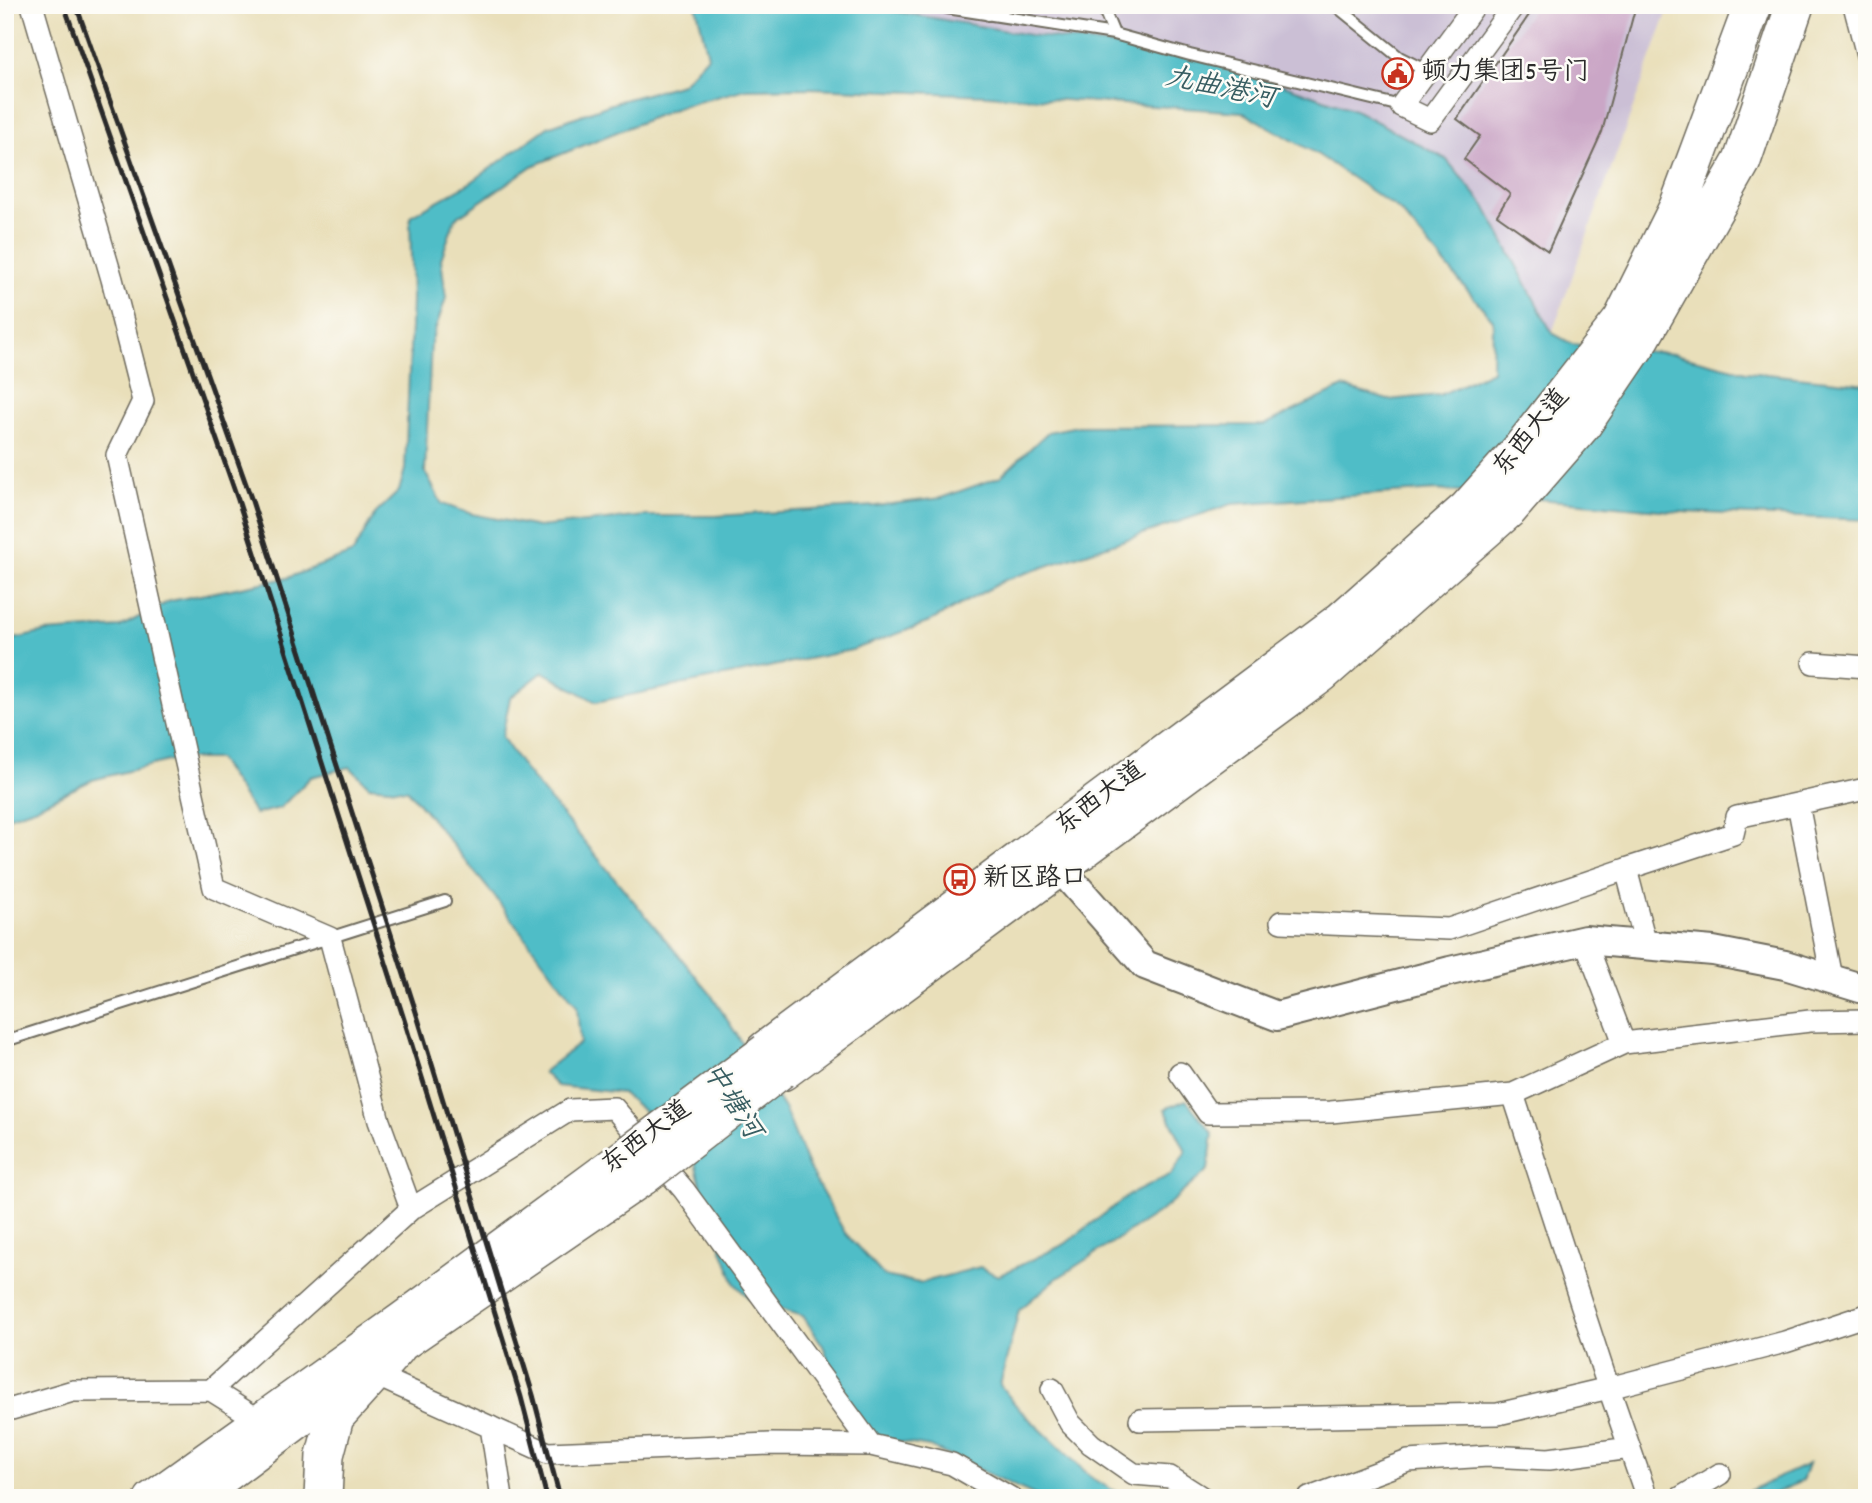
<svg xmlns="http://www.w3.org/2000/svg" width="1872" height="1503" font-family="Dekko,'LXGW WenKai TC',sans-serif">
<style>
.industrial{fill:#cbbfd5}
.water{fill:#4fbdc7;stroke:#3d7479;stroke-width:2;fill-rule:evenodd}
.building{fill:#caa6c6}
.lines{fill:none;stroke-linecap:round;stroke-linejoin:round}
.lane-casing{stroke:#6e6a5d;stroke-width:14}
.street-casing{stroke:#6e6a5d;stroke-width:24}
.secondary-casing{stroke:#6e6a5d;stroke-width:32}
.primary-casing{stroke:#6e6a5d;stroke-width:35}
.highway-casing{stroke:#6e6a5d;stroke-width:40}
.lane{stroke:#fff;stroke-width:10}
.street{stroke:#fff;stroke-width:21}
.secondary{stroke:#fff;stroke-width:28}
.primary{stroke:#fff;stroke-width:32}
.highway{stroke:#fff;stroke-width:37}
.rail{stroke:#2b2b2b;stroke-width:5}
.primary-bridge-casing{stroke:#6e6a5d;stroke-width:35;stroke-linecap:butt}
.primary-bridge{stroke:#fff;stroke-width:32}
.labels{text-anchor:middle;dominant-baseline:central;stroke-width:5;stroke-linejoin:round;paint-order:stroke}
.poi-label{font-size:26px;fill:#2b2b2b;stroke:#fdfcf7;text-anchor:start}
.street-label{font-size:26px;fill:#2b2b2b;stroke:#fdfcf7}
.water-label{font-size:28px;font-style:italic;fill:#385e62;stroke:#fdfcf7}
</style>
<rect width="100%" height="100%" fill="#fdfcf7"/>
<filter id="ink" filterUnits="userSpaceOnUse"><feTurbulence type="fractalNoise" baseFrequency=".0143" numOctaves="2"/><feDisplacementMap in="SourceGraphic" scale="14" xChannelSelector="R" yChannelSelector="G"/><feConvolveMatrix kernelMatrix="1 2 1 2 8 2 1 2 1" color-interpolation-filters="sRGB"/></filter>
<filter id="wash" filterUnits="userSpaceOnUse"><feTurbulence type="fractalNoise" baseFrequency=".00686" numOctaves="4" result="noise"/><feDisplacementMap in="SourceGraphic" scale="28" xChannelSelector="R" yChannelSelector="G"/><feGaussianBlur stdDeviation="1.57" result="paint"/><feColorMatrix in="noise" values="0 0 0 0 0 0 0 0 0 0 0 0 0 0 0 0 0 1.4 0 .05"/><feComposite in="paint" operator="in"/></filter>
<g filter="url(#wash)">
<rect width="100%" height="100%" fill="#e9dfba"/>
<path class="industrial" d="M859,5H1670L1552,333L1485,206L1446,160L1355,110L1190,55L1030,35Z"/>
<path class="water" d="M696,5H859L1030,35L1190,55L1270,80L1355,110L1446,159L1485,206L1552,333L1572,344L1674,354L1746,372L1867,384V520L1682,512L1437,490L1232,504L1005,580L927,623L852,650L596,702L543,672L510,698L502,737L524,769L710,993L785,1110L809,1169L845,1233L884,1276L920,1283L980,1267L998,1276L1065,1244L1129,1195L1172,1174L1186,1151L1165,1109L1186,1100L1213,1134L1208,1170L1161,1211L1056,1279L1019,1310L1000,1385L1019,1409L1093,1479L1127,1498H1041L930,1447L869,1437L848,1409L823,1346L803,1316L751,1300L735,1284L706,1207L692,1151L622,1093L557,1086L543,1072L580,1043L577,1006L491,892L408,790L369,786L350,767L311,777L280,808L255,814L218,759H176L92,780L34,808L5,818V641L45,632L120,627L170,601L287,578L353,553L375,514L399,491L405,469L412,301L410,216L470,183L548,127L620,101L682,84L708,56ZM811,88L988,95L1242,112L1317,154L1399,210L1493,320L1492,371L1440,395L1388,400L1343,387L1264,425L1078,426L1048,432L1000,477L941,498L876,506L716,516H645L538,527L472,514L442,504L425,472L431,342L446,298L441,259L455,219L532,166L679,107L746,89Z
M1808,1464L1802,1481L1765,1498H1734Z"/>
<g id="blocks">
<path class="building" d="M1536,5H1636L1602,132L1548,251L1497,215L1510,194L1464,159L1480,136L1457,119Z"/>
</g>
</g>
<g filter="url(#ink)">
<use href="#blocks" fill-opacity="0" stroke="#6e6a5d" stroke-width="2"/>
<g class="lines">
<defs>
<path id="lane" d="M945,5L947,8L1114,34
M1102,5L1114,34L1190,55L1401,106
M1335,5L1399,57L1427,71
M988,15L1012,5
M5,1041L445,901"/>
<path id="street" d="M32,5L112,279L143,401L117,455L214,888L330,938L379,1121L411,1209
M1475,5L1401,106L1430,120L1514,5
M1854,5L1867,55
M1813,663L1867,667
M1798,804L1832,978
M1281,922L1449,929L1626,869
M1585,940L1624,1043
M1646,945L1626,869L1733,834L1737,817L1861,790
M1180,1073L1208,1113L1331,1112L1513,1094L1624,1043L1810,1021L1867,1020
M1513,1094L1604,1374L1647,1498
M373,1374L548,1453L770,1444L871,1445L952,1464L1011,1498
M1052,1389L1070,1423L1091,1444L1134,1474L1170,1477L1203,1498
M211,1390L411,1209L570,1110L614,1108L684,1190L871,1445
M5,1411L73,1391L211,1390L259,1420
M1140,1420L1498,1414L1609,1388L1785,1342L1867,1315
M491,1427L502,1498
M1309,1498L1408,1461L1488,1456L1549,1459L1630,1448
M1680,1498L1720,1474"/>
<path id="secondary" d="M1046,852L1145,965L1277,1016L1450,971L1585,940L1713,951L1785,965L1867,990"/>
<path id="primary" d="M151,1498L401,1319L627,1153
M197,1498L396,1349L645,1178"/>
<path id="highway" d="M765,1050L1342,620L1467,509L1520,450L1622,320L1678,207L1753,5
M782,1072L1321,674L1509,509L1583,424L1642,337L1742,161L1795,5
M323,1498L325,1455L335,1417L396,1349"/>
</defs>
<use href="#lane" class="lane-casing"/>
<use href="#street" class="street-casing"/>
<use href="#secondary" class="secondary-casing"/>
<use href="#primary" class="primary-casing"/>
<use href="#highway" class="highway-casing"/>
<use href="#lane" class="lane"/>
<use href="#street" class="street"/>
<use href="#secondary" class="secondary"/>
<use href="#primary" class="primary"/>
<use href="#highway" class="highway"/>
<path class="rail" d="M64,5L238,500L402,1013L521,1397L547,1498
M76,5L252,501L416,1012L533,1395L560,1498"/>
<defs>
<path id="primary-bridge" d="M627,1153L765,1050
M645,1178L782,1072"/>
</defs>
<use href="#primary-bridge" class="primary-bridge-casing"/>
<use href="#primary-bridge" class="primary-bridge"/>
</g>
</g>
<defs>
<symbol id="civic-ring" viewBox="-11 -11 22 22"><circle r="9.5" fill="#fdfcf7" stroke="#c8321e" stroke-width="1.5"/><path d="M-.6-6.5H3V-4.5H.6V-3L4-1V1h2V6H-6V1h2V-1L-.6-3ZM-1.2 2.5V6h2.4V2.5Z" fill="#c8321e"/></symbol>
<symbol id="bus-ring" viewBox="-11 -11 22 22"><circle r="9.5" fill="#fdfcf7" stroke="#c8321e" stroke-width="1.5"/><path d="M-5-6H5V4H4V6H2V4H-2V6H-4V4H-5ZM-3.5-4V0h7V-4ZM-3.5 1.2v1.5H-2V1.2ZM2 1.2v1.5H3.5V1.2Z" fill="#c8321e"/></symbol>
</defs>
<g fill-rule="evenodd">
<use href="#civic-ring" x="1380" y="56" width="35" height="35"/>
<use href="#bus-ring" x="942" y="862" width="35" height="35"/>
</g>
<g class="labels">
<g class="poi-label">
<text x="1421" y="73">顿力集团5号门</text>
<text x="983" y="879">新区路口</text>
</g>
<g class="street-label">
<text transform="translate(1532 433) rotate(-51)">东西大道</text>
<text transform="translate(1101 799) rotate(-37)">东西大道</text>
<text transform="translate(647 1138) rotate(-37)">东西大道</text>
</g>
<g class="water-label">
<text transform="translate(1220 90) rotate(12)">九曲港河</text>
<text transform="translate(730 1102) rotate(57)">中塘河</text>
</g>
</g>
<rect width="1872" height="1503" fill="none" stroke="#fdfcf7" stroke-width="28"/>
</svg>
